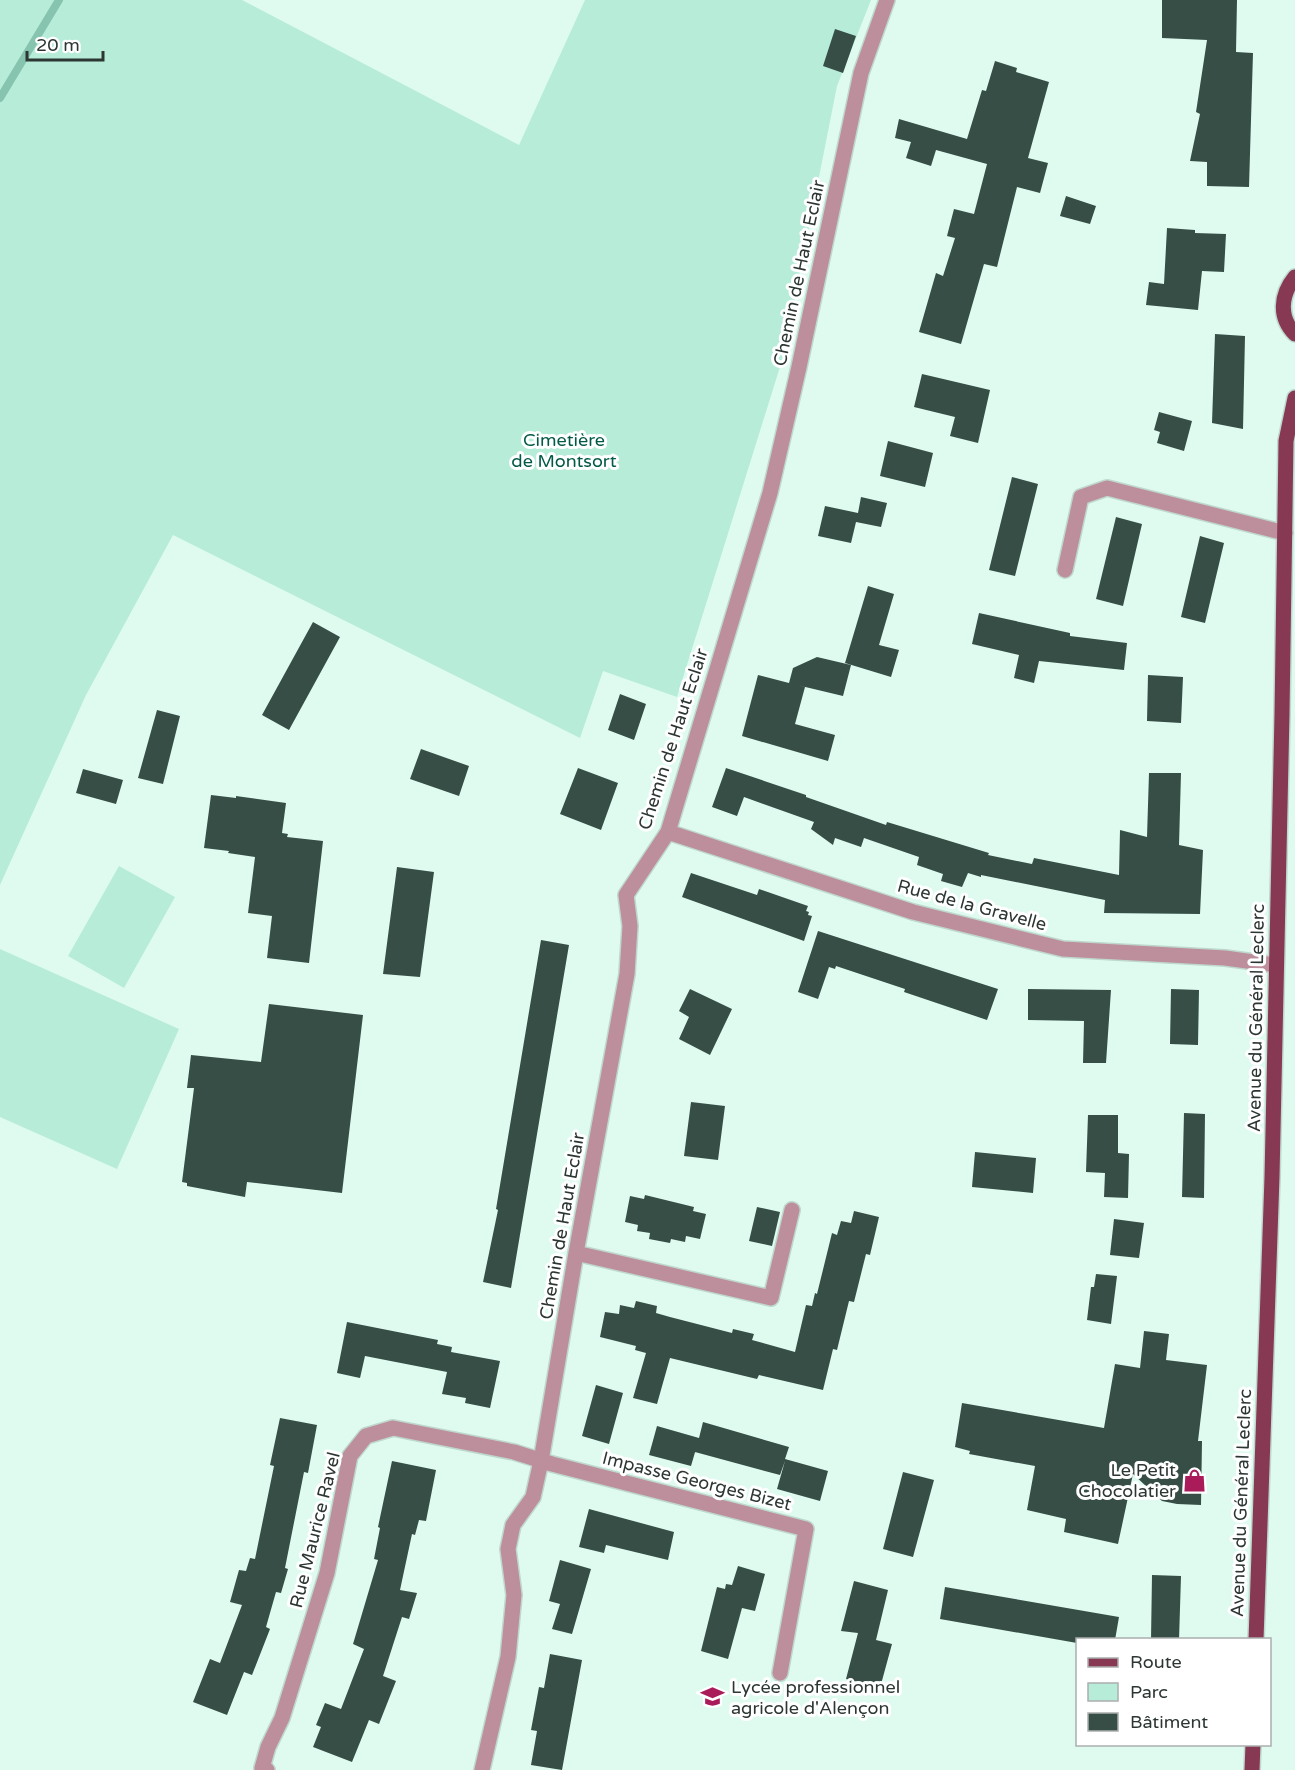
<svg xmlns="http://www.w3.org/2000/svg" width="1295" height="1770" font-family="'Varela Round',sans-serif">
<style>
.green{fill:#b7ecd9}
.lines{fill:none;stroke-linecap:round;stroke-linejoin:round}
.stream{stroke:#87c4b0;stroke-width:8}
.building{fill:#374e46}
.minor-casing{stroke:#bfd8ce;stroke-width:18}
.major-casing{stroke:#bfd8ce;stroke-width:18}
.minor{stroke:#bd8e9b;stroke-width:15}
.major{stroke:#873953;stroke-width:15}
.labels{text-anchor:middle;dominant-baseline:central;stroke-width:6;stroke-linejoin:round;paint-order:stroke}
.street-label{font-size:18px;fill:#2c3633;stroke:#fff}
.park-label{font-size:18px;fill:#025946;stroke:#fff}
.poi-label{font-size:18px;fill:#2c3633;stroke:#fff;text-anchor:end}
</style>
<rect width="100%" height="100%" fill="#dffbf0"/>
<path class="green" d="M0,0H242L519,145L585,0H871L837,86L784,354L677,697L603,671L580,738L173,535L86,695L0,885Z
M119,866L175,897L124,988L68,956Z
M0,949L179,1029L117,1169L0,1117Z"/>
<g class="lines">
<path class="stream" d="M0,98L59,0"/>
</g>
<path class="building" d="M1162,0H1237L1236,52L1253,53L1249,187L1207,186V162L1190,161L1200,114L1196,112L1207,40L1162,38Z
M835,29L856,36L843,73L823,66Z
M995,61L1017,68L1016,72L1049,82L1028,158L1048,163L1040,193L1017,187L997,267L984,264L961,344L919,332L936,273L943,276L955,238L947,236L954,209L974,214L987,164L936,150L931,166L906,158L911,142L895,138L899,119L967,139L982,90L986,91Z
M1066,196L1096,206L1090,224L1060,216Z
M1167,228L1195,230V233L1226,234L1224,272L1202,271L1198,310L1146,305L1149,282L1164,284Z
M1215,334L1245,336L1243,429L1212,423Z
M922,374L990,390L978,443L950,436L955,417L914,407Z
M1159,412L1192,421L1184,451L1157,443L1160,432L1154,430Z
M888,441L933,453L925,487L880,476Z
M1012,477L1038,484L1015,576L989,570Z
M861,497L887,503L881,527L856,522L851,543L818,536L825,506L858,513Z
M1116,517L1142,524L1123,606L1096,599Z
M1200,536L1224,543L1205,623L1181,617Z
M868,586L894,594L879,645L899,650L891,677L845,663Z
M979,613L1070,633V636L1127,643L1124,670L1039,661L1034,683L1014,678L1019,655L972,644Z
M313,622L340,637L289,730L262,715Z
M817,657L851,665L843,696L797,685L805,687L795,724L835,735L828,761L742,736L758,675L789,683L793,668Z
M1148,675L1183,677L1181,723L1147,721Z
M620,694L646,704L634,740L608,730Z
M157,710L180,716L163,784L138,778Z
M421,749L469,766L459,796L410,779Z
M578,768L618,783L601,830L560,814Z
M726,768L806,795V797L886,825L887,822L989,853L988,855L1032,864L1034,858L1119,875L1120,830L1147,837L1149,773H1181L1179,845L1203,850L1200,914L1104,913L1105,900L981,875V877L968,873L962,887L941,881L943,874L917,865L919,857L864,838L861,847L835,838L833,845L811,829L814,822L744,797L737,816L712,807Z
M83,769L123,780L116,804L76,793Z
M211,795L236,798V796L286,803L282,833L288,834L287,837L323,841L309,963L267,958L272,916L248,913L255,857L228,853L229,851L204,848Z
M397,867L434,872L420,977L383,974Z
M691,873L757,895L759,889L808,906L806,911L809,912L808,915L812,916L804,941L682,897Z
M818,931L998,989L987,1020L904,992L905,989L836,966L835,969L829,967L818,999L798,992Z
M541,940L569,945L511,1288L483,1282L498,1210L496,1209Z
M690,989L732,1009L710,1055L679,1039L689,1017L679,1011Z
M1028,989L1111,990L1106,1063H1083L1084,1021L1028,1020Z
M1171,989L1199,990L1198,1045L1170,1044Z
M269,1004L363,1015L342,1193L247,1182L245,1197L187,1186V1183L182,1182L194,1088H187L191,1055L261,1062Z
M691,1102L725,1106L718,1160L684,1156Z
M1184,1113L1205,1114L1204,1198L1182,1197Z
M1088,1115H1118V1153L1129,1154L1128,1198L1104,1197L1105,1173L1086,1172Z
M975,1152L1036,1158L1033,1193L972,1187Z
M645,1195L694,1207L693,1211L706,1214L700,1239L686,1236L685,1242L671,1239L670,1243L649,1239L650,1233L637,1231L638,1225L625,1222L630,1196L644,1199Z
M757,1207L780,1212L772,1246L749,1241Z
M854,1211L879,1217L870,1255L866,1254L854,1302L849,1301L837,1350L833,1349L823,1390L759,1375L757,1379L670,1358L657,1404L633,1398L646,1353L635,1350L636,1346L600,1337L605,1312L619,1314L620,1305L634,1308L636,1301L657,1306L656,1313L670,1317L732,1333L733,1329L754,1334L752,1340L795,1352L806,1305L812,1306L815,1293L817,1294L832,1233L837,1235L841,1221L851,1223Z
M1114,1219L1144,1223L1139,1258L1110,1255Z
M1096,1274L1117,1276L1111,1324L1087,1320L1091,1287H1094Z
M347,1322L438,1340L437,1344L452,1347L451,1352L500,1361L490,1408L465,1403L466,1398L442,1394L447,1372L365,1356L360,1378L337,1373Z
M1144,1331L1169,1334L1166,1360L1207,1365L1198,1441H1202L1201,1505L1177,1504L1162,1501L1133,1474L1118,1544L1064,1532L1066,1519L1027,1510L1035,1466L969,1454L970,1451L955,1447L962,1403L1104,1428L1115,1364L1140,1368Z
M596,1385L623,1393L609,1444L582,1436Z
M280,1418L317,1425L308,1473L304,1472L285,1568L288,1569L281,1593L276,1592L266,1627L270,1629L252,1675L244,1672L227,1715L193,1702L210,1659L220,1663L242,1605L230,1602L239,1570L246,1571L250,1558L255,1559L274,1466L270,1465Z
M703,1422L789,1447L785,1459L828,1471L820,1501L777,1489L785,1461L780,1475L695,1452L698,1442L691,1466L649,1455L657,1426L699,1438Z
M392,1461L436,1470L426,1521L419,1520L415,1535L412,1534L400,1590L417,1593L409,1619L402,1617L383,1676L396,1681L379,1724L369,1720L352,1762L313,1747L321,1727L316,1725L325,1703L341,1709L364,1649L353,1644L378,1560L374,1559L380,1528L378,1527Z
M903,1472L934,1480L913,1557L883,1549Z
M589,1509L674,1532L668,1560L606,1545L604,1553L579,1547Z
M560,1560L591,1569L572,1634L552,1629L560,1604L549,1601Z
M738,1566L765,1574L755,1611L742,1608L728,1659L701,1651L717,1587L725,1589L726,1584L732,1585Z
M1152,1575L1181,1576L1179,1640H1151Z
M854,1581L888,1590L876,1640L892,1644L880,1688L846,1679L858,1633L841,1631Z
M945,1587L1119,1617L1115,1640H1077V1643L940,1619Z
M550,1654L582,1660L562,1770L531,1765L537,1731L531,1730L539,1687L544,1688Z"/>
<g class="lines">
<defs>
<path id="minor" d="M1065,570L1081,497L1107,488L1285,533
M668,832L913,912L1063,949L1225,958L1276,965
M576,1253L771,1298L792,1210
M267,1770L262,1768L268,1747L282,1718L327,1573L350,1456L366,1436L393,1428L514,1452L552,1464L806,1529L780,1673
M482,1770L508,1657L514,1595L508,1549L513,1525L533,1497L541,1461L576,1253L627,974L630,926L626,895L668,832L770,493L799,367L861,73L887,0"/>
<path id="major" d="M1295,277C1281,294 1278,317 1295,334
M1256,1640L1272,1177L1282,714L1286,441L1295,398
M1252,1770L1253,1744"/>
</defs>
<use href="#minor" class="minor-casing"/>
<use href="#major" class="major-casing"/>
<use href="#minor" class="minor"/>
<use href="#major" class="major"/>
</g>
<defs>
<symbol id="shop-bare" viewBox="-9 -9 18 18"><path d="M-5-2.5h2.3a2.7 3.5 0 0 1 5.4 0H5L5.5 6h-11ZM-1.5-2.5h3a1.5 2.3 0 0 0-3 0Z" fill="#aa1c59" stroke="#fff" stroke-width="2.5" paint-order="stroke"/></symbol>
<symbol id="school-bare" viewBox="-9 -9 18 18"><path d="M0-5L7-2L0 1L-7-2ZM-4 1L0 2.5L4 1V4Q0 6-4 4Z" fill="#aa1c59" stroke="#fff" stroke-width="2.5" paint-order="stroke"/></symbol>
</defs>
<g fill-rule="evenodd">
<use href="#shop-bare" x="1178" y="1464" width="33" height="33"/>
<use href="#school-bare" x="696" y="1680" width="33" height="33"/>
</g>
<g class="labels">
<g class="street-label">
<text transform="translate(799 273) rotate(-78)">Chemin de Haut Eclair</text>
<text transform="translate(673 739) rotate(-72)">Chemin de Haut Eclair</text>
<text transform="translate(972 905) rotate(15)">Rue de la Gravelle</text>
<text transform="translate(1256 1018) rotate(-89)">Avenue du Général Leclerc</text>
<text transform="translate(562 1226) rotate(-80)">Chemin de Haut Eclair</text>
<text transform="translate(697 1481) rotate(14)">Impasse Georges Bizet</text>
<text transform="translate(1241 1503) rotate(-88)">Avenue du Général Leclerc</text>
<text transform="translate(315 1530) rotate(-76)">Rue Maurice Ravel</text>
</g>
<g class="park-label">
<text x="564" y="440">Cimetière<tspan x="564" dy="21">de Montsort</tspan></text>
</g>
<g class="poi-label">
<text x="1176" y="1470">Le Petit<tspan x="1176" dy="21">Chocolatier</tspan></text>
<text x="731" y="1687" text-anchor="start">Lycée professionnel<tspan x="731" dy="21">agricole d'Alençon</tspan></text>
</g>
</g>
<rect x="1076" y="1638" width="195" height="108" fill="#ffffff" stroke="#abafad" stroke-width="1.5"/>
<rect x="1088" y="1658" width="30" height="9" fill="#873953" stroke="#abafad" stroke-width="1.5"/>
<text x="1130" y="1668" font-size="18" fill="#2c3633">Route</text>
<rect x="1088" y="1683" width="30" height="18" fill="#b7ecd9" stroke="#abafad" stroke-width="1.5"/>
<text x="1130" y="1698" font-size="18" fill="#2c3633">Parc</text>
<rect x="1088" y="1713" width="30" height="18" fill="#374e46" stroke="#abafad" stroke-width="1.5"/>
<text x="1130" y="1728" font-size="18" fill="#2c3633">Bâtiment</text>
<path d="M27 51v9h76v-9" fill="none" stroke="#2c3633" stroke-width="3"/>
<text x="36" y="51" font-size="18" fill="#2c3633" stroke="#ffffff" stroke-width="4.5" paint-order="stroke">20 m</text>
</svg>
